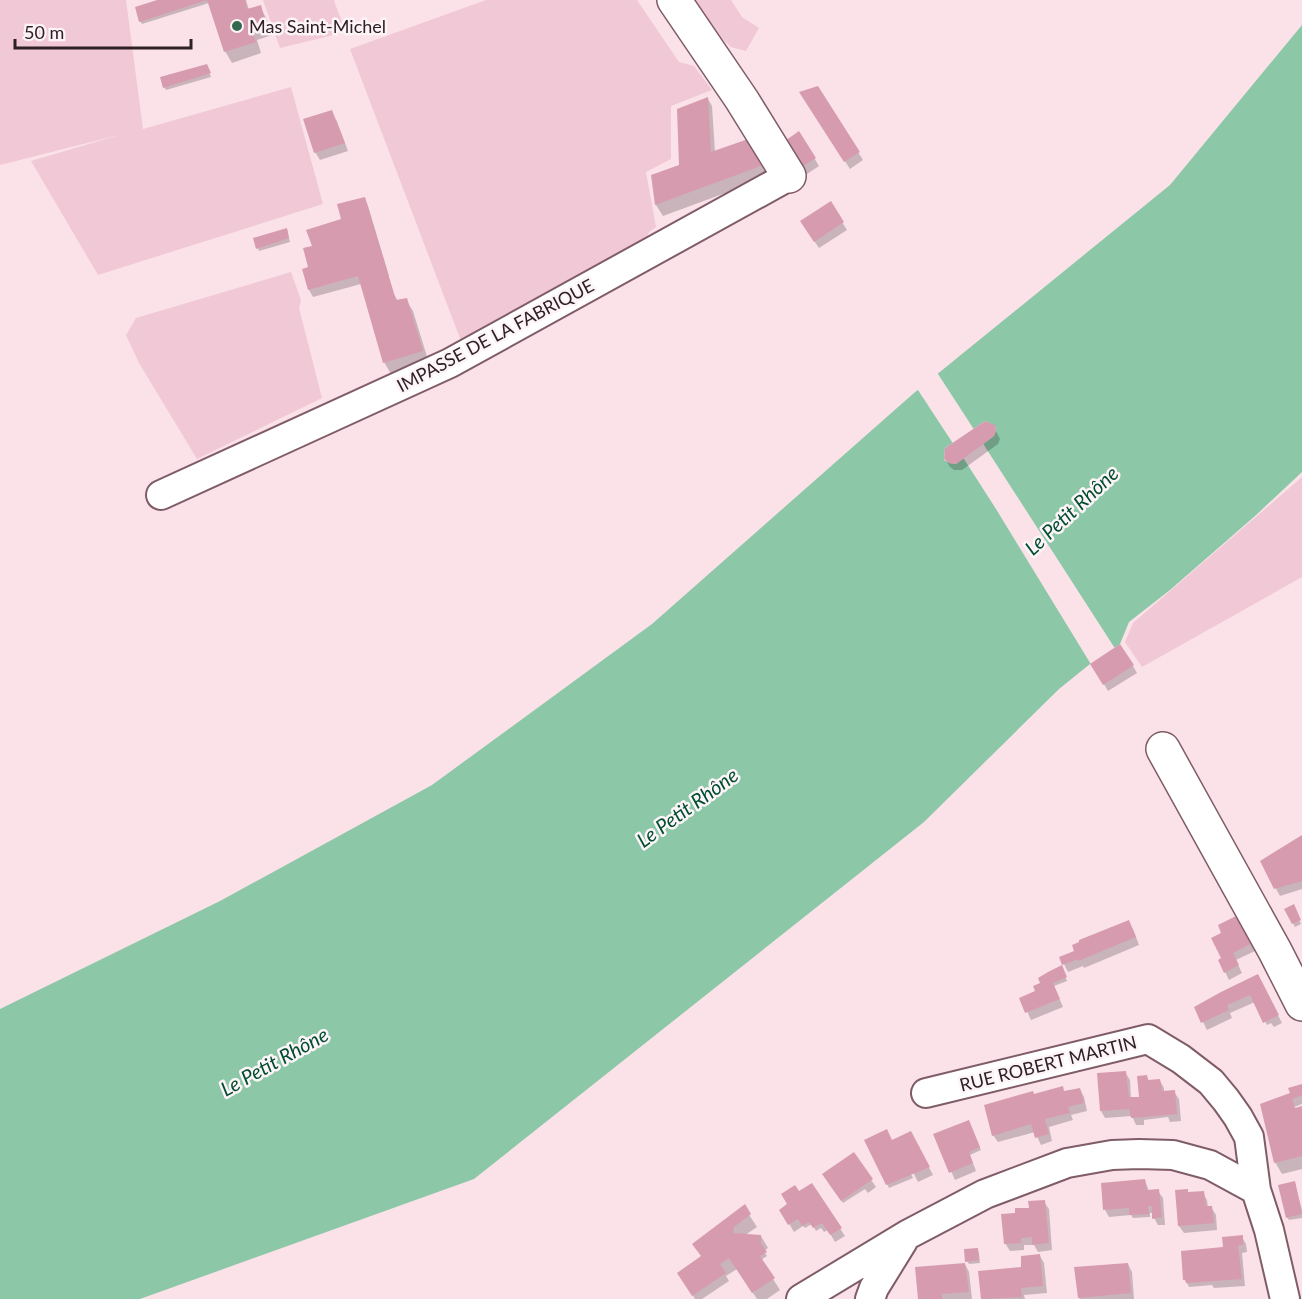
<svg xmlns="http://www.w3.org/2000/svg" width="1302" height="1299" font-family="Lato,sans-serif">
<style>
.green{fill:#f1c8d5}
.water{fill:#8cc7a8;fill-rule:evenodd}
.pier{fill:#fbe2e9}
.shadow{fill:#0003}
.building{fill:#d79baf}
.lines{fill:none;stroke-linecap:round;stroke-linejoin:round}
.minor-casing{stroke:#7f5c68;stroke-width:32}
.tertiary-casing{stroke:#7f5c68;stroke-width:36}
.minor{stroke:#fff;stroke-width:28}
.tertiary{stroke:#fff;stroke-width:33}
.poi-dot{fill:#34694f;stroke:#fdf4f7;stroke-width:2}
.labels{text-anchor:middle;dominant-baseline:central;stroke-width:5;stroke-linejoin:round;paint-order:stroke}
.poi-label{font-size:18px;fill:#2f2025;stroke:#fdf4f7;text-anchor:start}
.street-label{font-size:18px;fill:#2f2025;stroke:#fdf4f7}
.water-label{font-size:20px;font-style:italic;fill:#004e32;stroke:#fdf4f7}
</style>
<rect width="100%" height="100%" fill="#fbe2e9"/>
<path class="green" d="M0,0H126L143,129L291,87L323,204L98,275L31,161L119,135L0,165Z
M263,0H335L334,1L346,32L280,48Z
M486,0H637L679,62L694,66L712,90L671,106V159L646,172L656,227L649,232L641,251L461,341L350,49Z
M692,0H731L742,17L759,28L746,51L731,47L718,35Z
M291,272L301,300L299,308L322,398L197,459L139,363L126,335L136,318Z
M1302,477V577L1142,667L1125,642L1133,623Z"/>
<path class="water" d="M1302,25V472L1255,516L1170,590L1129,622L1120,644L1090,664L1059,689L924,822L474,1179L140,1299H0V1009L220,901L432,785L652,624L914,393L1170,185ZM985,421L995,426L996,431L994,436L956,464L949,463L944,460L945,448Z"/>
<path class="pier" d="M936,371L975,431L954,445L916,387Z
M982,442L1116,650L1092,666L996,509L962,456Z"/>
<path class="shadow" d="M162,0H246L249,10L260,6L266,18L272,35L257,40L261,53L232,63L225,51L209,3L142,24L140,21Z
M208,69L211,77L166,90L164,87Z
M818,88L863,160L850,169L801,93Z
M708,99L712,106L715,152L751,140L774,175L663,216L656,205L653,176L680,166Z
M336,119L348,151L320,160L315,152Z
M799,133L819,166L804,176L784,144Z
M364,198L368,206L389,276H388L393,293L398,301L406,300L413,311L429,363L391,374L384,362L361,284L313,297L309,290L310,269L314,246Z
M830,203L847,230L819,248L806,229Z
M287,230L290,242L259,251L258,248Z
M994,427L1000,439L998,444L962,470H954L950,467L945,459Z
M1092,664L1133,666L1137,673L1108,691Z
M1302,838V889L1280,896L1276,889Z
M1293,906L1301,924L1295,927L1286,910Z
M1239,916L1257,950L1236,960L1242,973L1229,980L1220,961L1223,959Z
M1133,929L1139,945L1084,968L1083,966L1068,972L1061,958Z
M1062,967L1067,981L1054,986L1063,1007L1031,1020L1021,998L1037,992Z
M1262,984L1282,1023L1274,1027L1271,1023L1267,1025L1255,1002L1230,1013L1232,1018L1207,1030L1196,1008Z
M1125,1072L1130,1080L1131,1099L1140,1098L1147,1077L1149,1081H1160L1164,1088V1093L1174,1092L1179,1099L1181,1121L1170,1122L1168,1117L1144,1120V1125H1136L1132,1116L1105,1118L1101,1111Z
M1302,1085V1104L1292,1108L1293,1110L1302,1107V1169L1282,1174L1275,1162L1292,1094Z
M1080,1089L1084,1097L1087,1111L1071,1115L1073,1120L1049,1127L1052,1141L1041,1145L1035,1132L998,1142L993,1135L1034,1095L1065,1093Z
M969,1122L981,1150L970,1155L976,1171L955,1180L935,1135Z
M866,1141L892,1142L915,1141L933,1175L918,1182L913,1172H910L913,1178L889,1188Z
M854,1154L876,1187L868,1193L865,1189L843,1203L828,1182Z
M1145,1181L1149,1191H1158L1163,1198L1165,1225H1158L1154,1218V1213H1150V1217L1133,1218L1131,1215L1109,1217L1105,1210Z
M1295,1183L1302,1210V1218L1289,1220L1287,1217Z
M811,1185L845,1236L835,1242L828,1230L824,1232L821,1228L816,1231L812,1224L805,1228L803,1226L794,1232L781,1210L798,1193Z
M1203,1193L1207,1200L1208,1207H1211L1216,1215L1217,1230L1184,1233L1179,1226L1189,1194Z
M1044,1202L1049,1209L1052,1250L1038,1252L1034,1245H1024V1250L1010,1251L1005,1243L1016,1215Z
M744,1207L757,1227L744,1236H761L768,1248L764,1251L767,1256L761,1260L780,1290L767,1299H757L737,1269L726,1276L729,1281L702,1299H695L684,1281Z
M1242,1237L1246,1244L1247,1252L1242,1253L1245,1286L1214,1288L1212,1285L1189,1287L1185,1279L1224,1248Z
M977,1249L979,1253L980,1263L969,1264L967,1261Z
M1040,1256L1044,1263L1047,1293L1024,1295L1025,1299H982L980,1273L1023,1269Z
M965,1264L969,1272L972,1299H919Z
M1128,1264L1132,1272L1134,1299H1080L1079,1298Z"/>
<path class="building" d="M157,0H207L139,22L135,7Z
M207,0H245L247,9L261,5L266,24L251,28L256,42L224,52Z
M207,64L211,73L163,88L160,77Z
M818,86L860,152L844,162L799,92Z
M708,97L711,152L751,138L769,163L655,205L651,175L679,165L677,109Z
M332,110L345,143L314,153L303,119Z
M799,131L816,158L798,169L782,143Z
M365,197L396,300L407,298L423,351L383,363L358,276L308,290L302,269L308,267L303,248L312,246L306,230L341,219L337,204Z
M831,201L844,222L814,242L800,221Z
M287,228L289,238L256,249L253,238Z
M985,421L995,425L996,431L994,436L956,464L949,463L944,459L945,448Z
M1120,644L1134,665L1103,685L1090,664Z
M1302,835V881L1274,889L1260,861Z
M1294,904L1301,920L1292,924L1284,909Z
M1240,914L1254,942L1233,953L1239,965L1224,973L1218,960L1221,958L1211,938L1221,933L1218,925Z
M1129,920L1136,937L1078,961V959L1062,965L1059,957L1074,951L1072,945L1079,942V940Z
M1062,965L1067,977L1053,983L1060,999L1025,1013L1019,998L1035,991L1033,986L1040,983L1038,978L1048,972Z
M1258,974L1279,1015L1263,1023L1250,995L1227,1005L1229,1010L1201,1023L1194,1007L1221,992Z
M1126,1071L1129,1097H1139L1137,1076L1147,1075L1148,1080L1160,1079L1162,1091L1175,1090L1177,1114L1131,1118L1129,1109L1100,1111L1097,1073Z
M1302,1084V1095L1292,1099L1295,1108L1302,1106V1156L1274,1163L1260,1104L1290,1093L1288,1088Z
M1063,1086L1064,1091L1080,1088L1084,1103L1068,1107L1070,1113L1045,1119L1049,1134L1035,1138L1031,1124L992,1136L984,1105L1033,1091L1034,1094Z
M969,1120L980,1147L969,1152L973,1163L949,1173L933,1134Z
M887,1129L892,1140L911,1131L930,1167L886,1185L864,1140Z
M854,1152L873,1179L841,1201L822,1174Z
M1145,1179L1147,1190L1159,1189L1162,1217L1152,1219V1206H1148L1149,1214L1129,1215V1208L1103,1210L1101,1183Z
M1295,1181L1302,1214L1286,1218L1278,1185Z
M812,1183L842,1228L830,1235L822,1223L813,1228L809,1222L802,1226L798,1219L788,1225L779,1210L787,1204L781,1194L795,1185L799,1191Z
M1188,1189V1192L1204,1191L1206,1206H1212L1214,1223L1178,1226L1175,1190Z
M1045,1200L1049,1243L1032,1245V1237L1021,1238V1243L1004,1244L1001,1214L1015,1213V1208H1029L1028,1201Z
M745,1204L751,1214L734,1227L733,1233L761,1235V1244L767,1252L760,1256L775,1278L752,1293L729,1258L720,1264L726,1273L692,1296L677,1273L701,1256L692,1244Z
M1243,1235V1245H1238L1242,1279L1186,1283L1185,1280H1183L1181,1251L1223,1247L1222,1237Z
M978,1248L979,1260L965,1262L964,1249Z
M1040,1254L1043,1286L1021,1288L1022,1297L981,1299L978,1271L1021,1267V1256Z
M965,1263L969,1292L942,1294V1299H918L915,1267Z
M1128,1263L1131,1293L1078,1298L1074,1267Z"/>
<g class="lines">
<defs>
<path id="minor" d="M161,495L450,363L789,176
M926,1093L1148,1039L1181,1059L1211,1082L1226,1100L1238,1117L1249,1137L1256,1190L1269,1230L1285,1299
M801,1299L907,1235L985,1194L1067,1163L1112,1155L1139,1154L1173,1155L1210,1165L1256,1190
M870,1299L874,1288L903,1241"/>
<path id="tertiary" d="M674,0L742,100L789,176
M1163,749L1275,951L1302,1004"/>
</defs>
<use href="#minor" class="minor-casing"/>
<use href="#tertiary" class="tertiary-casing"/>
<use href="#minor" class="minor"/>
<use href="#tertiary" class="tertiary"/>
</g>
<circle class="poi-dot" cx="237" cy="26" r="6"/>
<g class="labels">
<g class="poi-label">
<text x="249" y="26">Mas Saint-Michel</text>
</g>
<g class="street-label">
<text transform="translate(495 335) rotate(-28)">IMPASSE DE LA FABRIQUE</text>
<text transform="translate(1048 1063) rotate(-14)">RUE ROBERT MARTIN</text>
</g>
<g class="water-label">
<text transform="translate(1071 510) rotate(-43)">Le Petit Rhône</text>
<text transform="translate(687 807) rotate(-36)">Le Petit Rhône</text>
<text transform="translate(274 1061) rotate(-29)">Le Petit Rhône</text>
</g>
</g>
<path d="M15 39v9h176v-9" fill="none" stroke="#2f2025" stroke-width="3"/>
<text x="24" y="39" font-size="18" fill="#2f2025" stroke="#fdf4f7" stroke-width="4.5" paint-order="stroke">50 m</text>
</svg>
